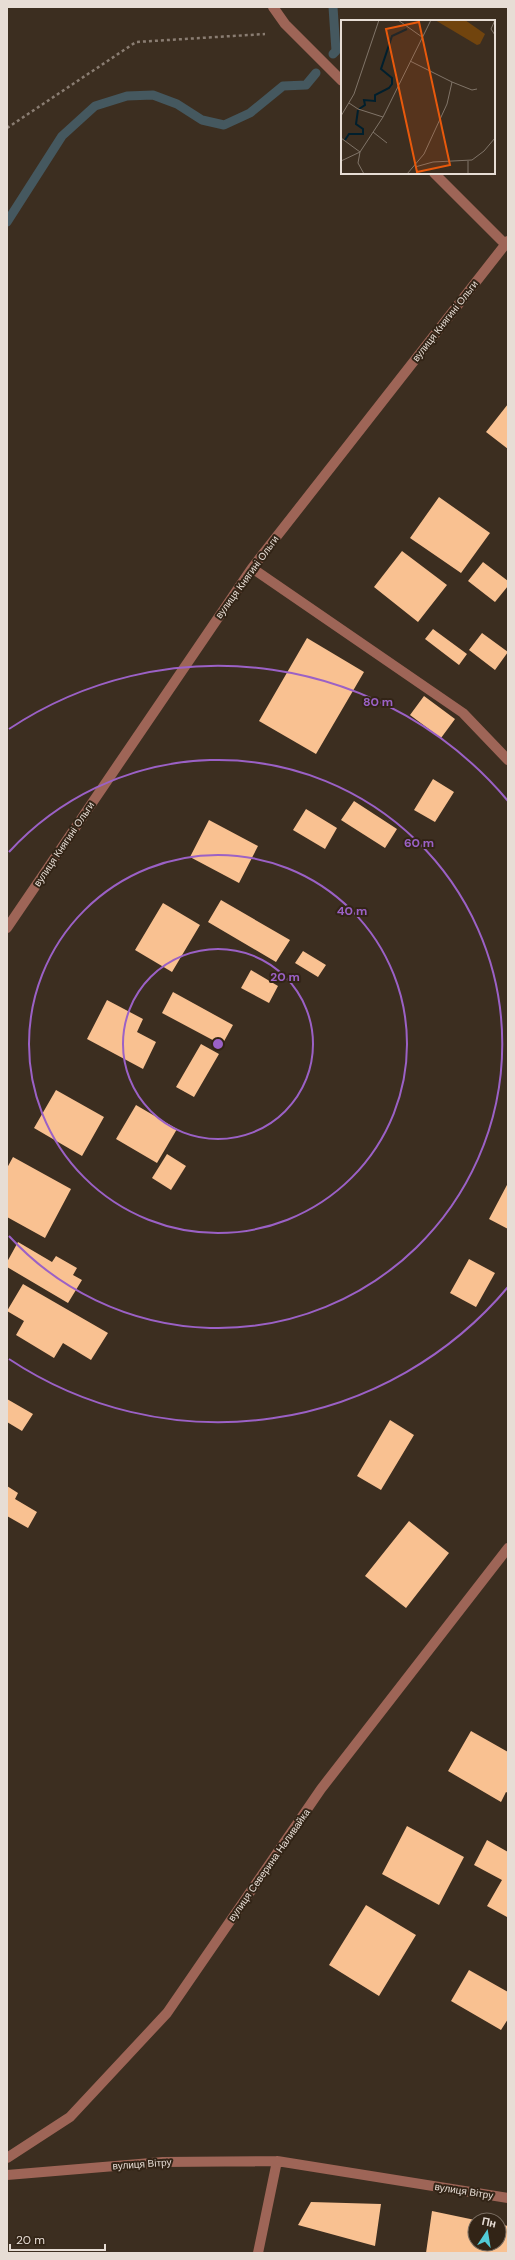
<svg xmlns="http://www.w3.org/2000/svg" width="515" height="2260" font-family="'DM Sans',sans-serif">
<style>
.lines{fill:none;stroke-linecap:round;stroke-linejoin:round}
.stream{stroke:#45585f;stroke-width:9}
.building{fill:#f9c191}
.path{stroke:#8a7d72;stroke-width:2.5;stroke-dasharray:3 3;stroke-linecap:butt}
.minor{stroke:#9e6557;stroke-width:10}
.ring{fill:none;stroke:#9b61c6;stroke-width:2}
.labels{text-anchor:middle;dominant-baseline:central;stroke-width:4;stroke-linejoin:round;paint-order:stroke}
.street-label{font-size:10px;fill:#e7ddd5;stroke:#322416}
.inset-river{fill:none;stroke:#001f2d;stroke-width:2}
.inset-road{fill:none;stroke:#807468;stroke-width:1}
.view{fill:#e8590c;fill-opacity:0.15;stroke:#e8590c;stroke-width:2}
.inset-edge{fill:none;stroke:#e7ddd5;stroke-width:2}
.centre{fill:#9b61c6;stroke:#322416;stroke-width:2}
.ring-label{font-size:12px;text-anchor:middle;font-weight:bold;fill:#9b61c6;stroke:#322416;stroke-width:4;stroke-linejoin:round;paint-order:stroke}
</style>
<rect width="100%" height="100%" fill="#3c2e20"/>
<g class="lines">
<path class="stream" d="M333,7L336,51L333,54
M7,222L62,136L95,106L127,96L153,95L177,104L202,120L224,125L250,113L283,86L306,85L316,73"/>
</g>
<path class="building" d="M508,404V449L486,432Z
M439,497L490,533L461,573L410,538Z
M402,551L447,585L418,622L374,587Z
M483,562L508,581V586L495,602L468,581Z
M433,629L467,654L459,665L425,639Z
M482,633L508,652L495,670L469,650Z
M307,638L364,672L316,754L259,721Z
M424,696L455,719L441,738L410,715Z
M433,779L454,792L435,822L414,810Z
M354,801L397,829L385,848L341,820Z
M306,809L337,828L325,849L293,830Z
M209,820L258,846L239,883L190,857Z
M221,900L290,940L276,962L208,922Z
M163,903L200,925L172,972L135,950Z
M303,951L326,965L318,977L295,963Z
M251,970L278,986L269,1003L241,988Z
M173,992L233,1025L222,1045L162,1013Z
M107,1000L143,1019L137,1032L156,1042L143,1069L87,1039Z
M201,1044L219,1054L194,1097L176,1087Z
M56,1090L104,1117L82,1156L34,1128Z
M136,1105L177,1129L157,1163L116,1139Z
M167,1154L186,1166L171,1190L152,1178Z
M13,1157L71,1189L45,1238L7,1217V1168Z
M508,1183V1229L489,1219Z
M18,1242L52,1262L56,1256L77,1268L73,1275L82,1280L68,1303L7,1267V1262Z
M469,1259L495,1273L476,1307L450,1293Z
M23,1284L108,1333L91,1360L63,1343L54,1358L16,1335L24,1321L7,1311Z
M7,1399L33,1414L22,1431L7,1422Z
M390,1420L414,1435L381,1490L357,1476Z
M7,1486L18,1493L15,1499L37,1512L28,1528L7,1516Z
M409,1521L449,1553L406,1608L365,1576Z
M471,1731L508,1752V1793L506,1792L501,1802L448,1771Z
M407,1826L464,1857L439,1905L382,1874Z
M487,1840L508,1852L507,1917L487,1906L502,1880L474,1865Z
M366,1905L416,1935L379,1996L329,1965Z
M469,1970L508,1992V2019L501,2030L451,2001Z
M311,2202L381,2204L375,2246L298,2225Z
M432,2211L475,2220V2244H499V2224L508,2226V2253H426Z"/>
<g class="lines">
<path class="path" d="M7,128L136,42L265,34"/>
<path class="minor" d="M273,7L285,24L342,81
M434,173L505,244
M252,568L463,713L508,760
M7,928L252,568L508,241
M7,2158L70,2117L167,2013L321,1789L508,1548
M7,2175L163,2162L277,2161L508,2198
M258,2253L277,2161"/>
</g>
<g class="ring">
<circle cx="218" cy="1044" r="95"/>
<circle cx="218" cy="1044" r="189"/>
<path d="M9 852A284 284 0 1 1 9 1236"/>
<path d="M508 1287A378 378 0 0 1 9 1359M9 729A378 378 0 0 1 508 801"/>
</g>
<g class="labels">
<g class="street-label">
<text transform="translate(445 321) rotate(-52)">вулиця Княгині Ольги</text>
<text transform="translate(247 577) rotate(-54)">вулиця Княгині Ольги</text>
<text transform="translate(64 844) rotate(-56)">вулиця Княгині Ольги</text>
<text transform="translate(269 1865) rotate(-55)">вулиця Северина Наливайка</text>
<text transform="translate(142 2164) rotate(-4)">вулиця Вітру</text>
<text transform="translate(464 2191) rotate(9)">вулиця Вітру</text>
</g>
</g>
<g transform="translate(341 20)">
<rect width="154" height="154" fill="#3c2e20"/>
<path d="M94,0H124L144,14L139,24L136,25Z" fill="#71440e"/>
<path class="inset-river" d="M18,89L24,85L23,80L34,81V75L48,68L51,64V58L40,49L51,16L66,9M4,120L8,114H22V109L15,104L17,90"/>
<path class="inset-road" d="M57,0L81,17M154,0L150,9L154,15M69,41L111,62L131,70L136,69M8,83L17,89L42,97M0,96L13,74L38,0M32,112L46,123M0,118L19,132M19,132L17,143L23,154M0,141L19,132L42,97L90,0M74,147L92,142L131,140L143,131L154,118M66,154L83,134L106,84L111,62M127,154V141"/>
<path class="view" d="M78,2L109,145L76,152L45,9Z"/>
<rect width="154" height="154" class="inset-edge"/>
</g>
<circle cx="218" cy="1044" r="6" class="centre"/>
<g class="ring-label">
<text x="378" y="706">80 m</text>
<text x="419" y="847">60 m</text>
<text x="352" y="915">40 m</text>
<text x="285" y="981">20 m</text>
</g>
<rect width="515" height="2260" fill="none" stroke="#e7ddd5" stroke-width="16"/>
<g transform="translate(487 2232) rotate(12)"><circle r="19" fill="#322416" stroke="#7a6e62"/>
<path d="M0-3L7 15L0 10L-7 15Z" fill="#52cbd7"/>
<text y="-6" font-size="11" font-weight="bold" text-anchor="middle" fill="#e7ddd5">Пн</text>
</g>
<path d="M10 2244v6h95v-6" fill="none" stroke="#e7ddd5" stroke-width="2"/>
<text x="16" y="2244" font-size="12" fill="#e7ddd5" stroke="#322416" stroke-width="3" paint-order="stroke">20 m</text>
</svg>
